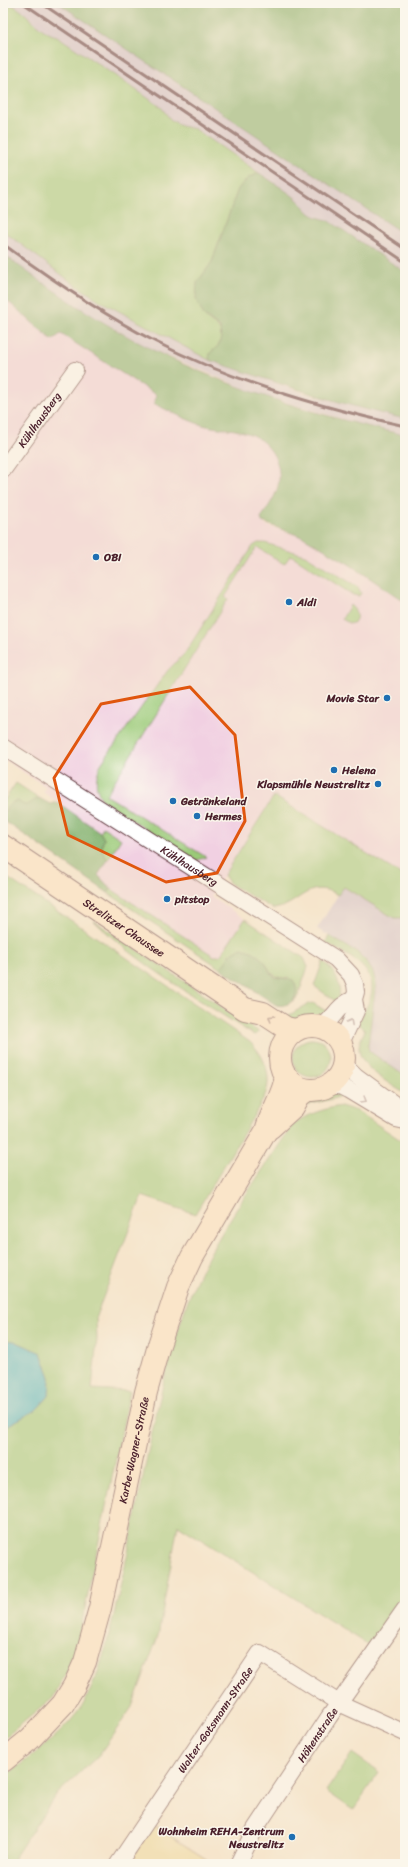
<svg xmlns="http://www.w3.org/2000/svg" width="408" height="1867" font-family="Sriracha,sans-serif">
<style>
.built{fill:#f1d0e2}
.industrial{fill:#cebed0}
.green{fill:#9aca78;stroke:#727452}
.forest{fill:#7bae68;stroke:#62664a}
.sand{fill:#eeda9e;stroke:#9c7c64}
.water{fill:#4cb8c7;stroke:#4b6c79}
.lines{fill:none;stroke-linecap:round;stroke-linejoin:round}
.street-casing{stroke:#643d43;stroke-width:18}
.secondary-casing{stroke:#643d43;stroke-width:24}
.street{stroke:#fff;stroke-width:16}
.secondary{stroke:#ffe4c6;stroke-width:22}
.rail{stroke:#4a1f2b;stroke-width:3}
.oneway{stroke:#a48278}
.oneway2{stroke:#ae9aa0}
.marked{fill:none;stroke:#e0560e;stroke-width:3;stroke-linejoin:round}
.poi-dot{fill:#1f6fb2;stroke:#fbf7ec;stroke-width:1.5}
.labels{text-anchor:middle;dominant-baseline:central;stroke-width:3;stroke-linejoin:round;paint-order:stroke}
.street-label{font-size:11px;fill:#4a1f2b;stroke:#fbf7ec}
.poi-label{font-size:11px;font-weight:bold;fill:#4a1f2b;stroke:#fbf7ec;text-anchor:start}
</style>
<rect width="100%" height="100%" fill="#fbf7ec"/>
<filter id="ink" filterUnits="userSpaceOnUse"><feTurbulence type="fractalNoise" baseFrequency=".025" numOctaves="2"/><feDisplacementMap in="SourceGraphic" scale="8" xChannelSelector="R" yChannelSelector="G"/><feConvolveMatrix kernelMatrix="1 2 1 2 8 2 1 2 1" color-interpolation-filters="sRGB"/></filter>
<filter id="wash" filterUnits="userSpaceOnUse"><feTurbulence type="fractalNoise" baseFrequency=".012" numOctaves="4" result="noise"/><feDisplacementMap in="SourceGraphic" scale="16" xChannelSelector="R" yChannelSelector="G"/><feGaussianBlur stdDeviation="0.9" result="paint"/><feColorMatrix in="noise" values="0 0 0 0 0 0 0 0 0 0 0 0 0 0 0 0 0 1.4 0 .05"/><feComposite in="paint" operator="in"/></filter>
<g filter="url(#wash)">
<rect width="100%" height="100%" fill="#f6e5cc"/>
<path class="built" d="M3,297L52,340L61,334L157,396L154,404L202,425L244,432L261,439L271,450L278,463L279,480L272,502L261,518L265,525L305,538L349,564L405,602V877L274,796L211,896L245,919L220,956H213L111,889L98,875L121,839L103,828L100,832L43,792L46,787L3,759Z"/>
<path class="industrial" d="M8,3H58L405,235V272L328,220L315,217L304,209L295,197L195,129L181,126L170,119L161,107L57,36L49,35L39,28L32,19Z
M3,231L74,284L102,302L209,360L307,394L363,409L405,419V435L360,424L258,394L153,350L91,315L39,281L3,254Z
M343,887L394,918H405V1076L369,1052L368,1046L376,983L373,972L366,961L357,952L317,929Z"/>
<path class="green" d="M3,3C23,3 36,32 57,36L161,107L170,119L181,126L195,129L259,173L248,178L238,189L212,262L197,283C199,290 201,311 205,317C211,324 223,326 221,338C220,348 211,351 209,360L102,302L74,284L3,231Z
M258,543H265L305,555L358,587L361,593L359,596L353,595L291,555L284,564L257,547L225,597L228,599L106,795L206,857L195,861L103,801C94,788 95,778 101,764L168,670L185,653L253,546Z
M350,605C356,610 358,615 355,622L350,624L342,619Z
M16,783L39,798L27,806L6,808L3,815V802Z
M274,796L405,877V918H394L344,887L338,895C307,877 300,906 273,909L230,884L224,875Z
M103,827L121,839L108,860C102,852 100,848 104,839L100,832Z
M3,875L108,945L250,1042C261,1052 269,1067 268,1083C267,1096 258,1108 252,1119C233,1151 214,1183 195,1214L142,1196L96,1316L97,1339L92,1389L130,1391L75,1656L53,1698L3,1739V1428L36,1410L49,1396L50,1377L41,1353L14,1341L3,1340Z
M111,889L214,956H220L245,919L304,958L308,967L298,996L293,1002L296,996L289,978C275,979 271,974 265,962L229,954V959L220,968L108,893Z
M93,920L259,1032L255,1035L252,1034C199,999 139,965 93,920Z
M329,936L357,952L366,961L373,972L376,983L368,1046L369,1051L405,1076V1094C391,1084 358,1067 359,1047C359,1042 363,1035 365,1030L358,1023C362,1014 369,1005 371,995C378,967 343,953 325,943Z
M323,961C336,972 343,986 338,1003L314,986Z
M313,1003L329,1013L317,1020L297,1023L286,1017L308,1004Z
M293 1058a19 19 0 1 1 38 0a19 19 0 1 1-38 0Z
M329,1093L342,1094L336,1098L303,1106L313,1097Z
M341,1106L357,1111L405,1143V1600L372,1647L178,1525L158,1636L132,1707L99,1755L55,1796L10,1864H3V1778C28,1758 57,1739 77,1713C101,1681 112,1623 121,1584C141,1495 154,1403 183,1315C204,1249 255,1183 293,1124C308,1114 323,1109 341,1106Z
M352,1753L379,1772L353,1810L326,1791Z"/>
<path class="forest" d="M58,3H405V235Z
M259,173C270,180 282,188 293,196C309,208 303,215 328,220L405,272V419C337,404 275,382 209,360L210,353L218,346L221,338L220,328L204,316L196,299L197,283L212,262L238,189L248,178Z
M3,254C50,289 100,323 153,350C232,389 319,416 405,435V602L349,564L305,538L262,522L261,518C268,507 278,494 279,480C281,457 265,438 244,432C231,428 216,429 202,425C186,420 170,411 154,404L156,395L61,334L52,340L3,297Z
M39,798L50,804L57,802L100,832L104,839C100,848 102,852 108,860L98,875L111,889L108,893L3,820C3,811 8,803 18,801C29,810 28,802 39,798Z
M242,948L254,952L265,962L270,972L275,977L293,980C302,993 292,1009 276,1005L220,968C229,960 229,951 242,948Z"/>
<path class="sand" d="M153,1825L214,1864H128Z"/>
<path class="water" d="M3,1340L14,1341L41,1353L50,1377L49,1396L36,1410L3,1428Z"/>
</g>
<g filter="url(#ink)">
<g class="lines">
<defs>
<g id="street">
<path id="s1" d="M3,470L75,370"/>
<path id="s2" d="M3,747L336,959L351,975L355,984L356,992L354,999L356,1011L341,1043"/>
<path d="M321,1027C336,1017 336,1006 354,999"/>
<path d="M344,1064L356,1076L405,1112"/>
<path d="M329,1086H340L348,1090L396,1119L405,1121"/>
<path id="s3" d="M118,1864L260,1653L339,1703L405,1733"/>
<path id="s4" d="M238,1864L255,1829L329,1717L405,1609"/>
</g>
<g id="secondary">
<path id="s5" d="M3,846L245,1009L263,1013L286,1028L295,1030"/>
<circle cx="312" cy="1058" r="32"/>
<path d="M270,1128L293,1107L299,1096L307,1090"/>
<path id="s6" d="M3,1761L30,1739L63,1704L74,1686L85,1662L100,1608L146,1392L159,1345L178,1287L192,1257L266,1131C271,1112 283,1096 286,1077"/>
</g>
</defs>
<use href="#street" class="street-casing"/>
<use href="#secondary" class="secondary-casing"/>
<use href="#street" class="street"/>
<use href="#secondary" class="secondary"/>
<path class="rail" d="M23,3L405,262
M41,3L405,249
M3,244C52,280 102,314 156,342C234,382 319,407 405,426"/>
</g>
<defs><path id="oneway-chevron" d="M-2-3.5L2.5 0L-2 3.5" fill="none" stroke-width="1.6" stroke-linecap="round" stroke-linejoin="round"/></defs>
<use class="oneway" href="#oneway-chevron" transform="translate(271 1018) rotate(-147)"/>
<g class="oneway2">
<use href="#oneway-chevron" transform="translate(350 1022) rotate(-62)"/>
<use href="#oneway-chevron" transform="translate(364 1100) rotate(31)"/>
</g>
</g>
<path d="M0 0H408V1867H0ZM190,687L235,735L245,821L217,873L166,882L68,835L54,778L101,704Z" fill="#f6e5cc" fill-opacity=".55" fill-rule="evenodd"/>
<path class="marked" d="M190,687L235,735L245,821L217,873L166,882L68,835L54,778L101,704Z"/>
<g class="poi-dot">
<circle cx="96" cy="557" r="4"/>
<circle cx="289" cy="602" r="4"/>
<circle cx="387" cy="698" r="4"/>
<circle cx="334" cy="770" r="4"/>
<circle cx="378" cy="784" r="4"/>
<circle cx="173" cy="801" r="4"/>
<circle cx="197" cy="816" r="4"/>
<circle cx="167" cy="899" r="4"/>
<circle cx="292" cy="1837" r="4"/>
</g>
<g class="labels">
<g class="street-label">
<text stroke="none"><textPath href="#s1" startOffset="62">Kühlhausberg</textPath></text>
<text stroke="none"><textPath href="#s2" startOffset="221">Kühlhausberg</textPath></text>
<text stroke="none"><textPath href="#s5" startOffset="146">Strelitzer Chaussee</textPath></text>
<text stroke="none"><textPath href="#s6" startOffset="348">Karbe-Wagner-Straße</textPath></text>
<text stroke="none"><textPath href="#s3" startOffset="174">Walter-Gotsmann-Straße</textPath></text>
<text stroke="none"><textPath href="#s4" startOffset="152">Höhenstraße</textPath></text>
</g>
<g class="poi-label">
<text x="104" y="557">OBI</text>
<text x="297" y="602">Aldi</text>
<text x="379" y="698" text-anchor="end">Movie Star</text>
<text x="342" y="770">Helena</text>
<text x="370" y="784" text-anchor="end">Klapsmühle Neustrelitz</text>
<text x="181" y="801">Getränkeland</text>
<text x="205" y="816">Hermes</text>
<text x="175" y="899">pitstop</text>
<text x="284" y="1831" text-anchor="end">Wohnheim REHA-Zentrum<tspan x="284" dy="13">Neustrelitz</tspan></text>
</g>
</g>
<rect width="408" height="1867" fill="none" stroke="#fbf7ec" stroke-width="16"/>
</svg>
